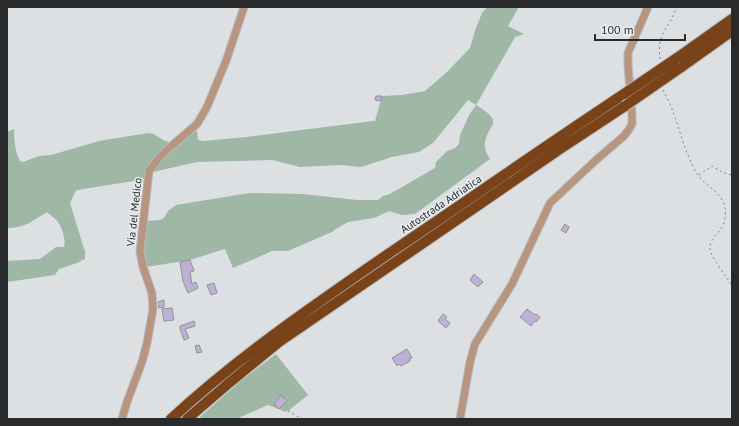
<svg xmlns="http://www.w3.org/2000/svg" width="739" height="426" font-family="'PT Sans',sans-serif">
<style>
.green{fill:#9eb8a5}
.building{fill:#bfb0d6;stroke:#929195}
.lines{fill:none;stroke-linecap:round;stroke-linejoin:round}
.minor-casing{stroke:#b8bcbe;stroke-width:9}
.highway-casing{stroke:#b8bcbe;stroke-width:12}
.path{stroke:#7f8283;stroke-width:1;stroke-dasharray:2 3;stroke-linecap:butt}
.minor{stroke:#b7957e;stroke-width:7}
.highway{stroke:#794218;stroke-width:10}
.highway-bridge-casing{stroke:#b8bcbe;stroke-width:12;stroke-linecap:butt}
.highway-bridge{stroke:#794218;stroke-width:10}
.labels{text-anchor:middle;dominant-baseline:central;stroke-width:3;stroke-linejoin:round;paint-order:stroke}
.street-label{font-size:11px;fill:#282a2b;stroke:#e9edf0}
</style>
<rect width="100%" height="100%" fill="#dce0e3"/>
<path class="green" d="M487,7H519L508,26L524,34L515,37L476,105C481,108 492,115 493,120C494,123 492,126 490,129C484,141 482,147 490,159L415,214L402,215L389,211L374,218L348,222L334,230V231L288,251H272L254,259L233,268L225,249L190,260L146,267L143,255L146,221L160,220L164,218L168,211L176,205L249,193L303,194L357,200H378L383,196L390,194L435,168L436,162L447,151L455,148L459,144L460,135L469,115L476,105L468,100L433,143L419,152L392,157L361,167L341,165L300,167L272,160L197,162L153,172C164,155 180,143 195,130L197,131L198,140L203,141L247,137L373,121H375L382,96L402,95L425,91L448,71L470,48L476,28L482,13Z
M14,129C14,140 15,152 20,161L23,162L39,156L51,155L99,141L148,133L154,134L163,140L175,144L148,177L140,180L77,190L75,192L73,197L70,203L84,249H85V259L77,263L59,269L55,275L7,282V261L40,259L56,247H64C66,239 62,227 57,221C54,217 50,215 47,212C32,221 25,228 7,228V132Z
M276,354L308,395L288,411H286V412L268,405L236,419H201L200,417L243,379Z"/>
<path class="building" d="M376,96H382L381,101L375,100Z
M565,224L569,227L566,233L561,230Z
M190,260L194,271L190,272L192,284L196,282L198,288L188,293L183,281L180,262Z
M474,274L483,282L478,287L470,280Z
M214,283L217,293L211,295L207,285Z
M164,300V307L159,308L158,302Z
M172,308L174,320L164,321L162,309Z
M527,309L535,315L536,314L540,317L536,322L535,321L531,326L520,317Z
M443,314L447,317L445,319L450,323L446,328L438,321Z
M194,321L195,326L185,329L189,338L184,340L180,329V326Z
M199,345L202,352L197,353L195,346Z
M407,349L412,358L409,359L410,361L401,366L399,364L397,366L392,358Z
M281,395L287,401L279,409L274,404Z"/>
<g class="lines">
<defs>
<path id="minor" d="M122,419L127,402L142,362L147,343L153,309L152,293L143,267L140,251L149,171L159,158L168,149L197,124L207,107L226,61L244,7
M460,419L470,362L475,344L512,284L550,203L596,160L624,136L630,128L632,124V114L628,65V53L648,7"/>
<path id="highway" d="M677,58L732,19
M680,68L732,31
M171,419C239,356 317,303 394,250C471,198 547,145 624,94
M187,419L229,383L279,342L560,149L625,106"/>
</defs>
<use href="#minor" class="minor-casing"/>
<use href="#highway" class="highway-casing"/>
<path class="path" d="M660,59C659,51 659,43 662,36C666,26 674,18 676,7
M663,90C666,96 670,103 672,109C680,130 685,153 696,172C703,185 719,190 724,204C726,210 726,219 723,225C720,233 709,239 710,249C710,256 727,278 732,285
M699,175L712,166L722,172L732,175
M288,411L302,419"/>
<use href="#minor" class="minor"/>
<use href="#highway" class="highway"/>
<defs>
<path id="highway-bridge" d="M624,94L677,58
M625,106L680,68"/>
</defs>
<use href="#highway-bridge" class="highway-bridge-casing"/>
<use href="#highway-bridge" class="highway-bridge"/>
</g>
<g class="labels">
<g class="street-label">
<text transform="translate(441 204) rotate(-34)">Autostrada Adriatica</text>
<text transform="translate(134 212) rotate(-84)">Via del Medico</text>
</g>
</g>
<rect width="739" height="426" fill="none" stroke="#282a2b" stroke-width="16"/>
<path d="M595 34v6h90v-6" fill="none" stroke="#282a2b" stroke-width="2"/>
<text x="601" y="34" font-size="12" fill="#282a2b" stroke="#e9edf0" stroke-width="3" paint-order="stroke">100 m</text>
</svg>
